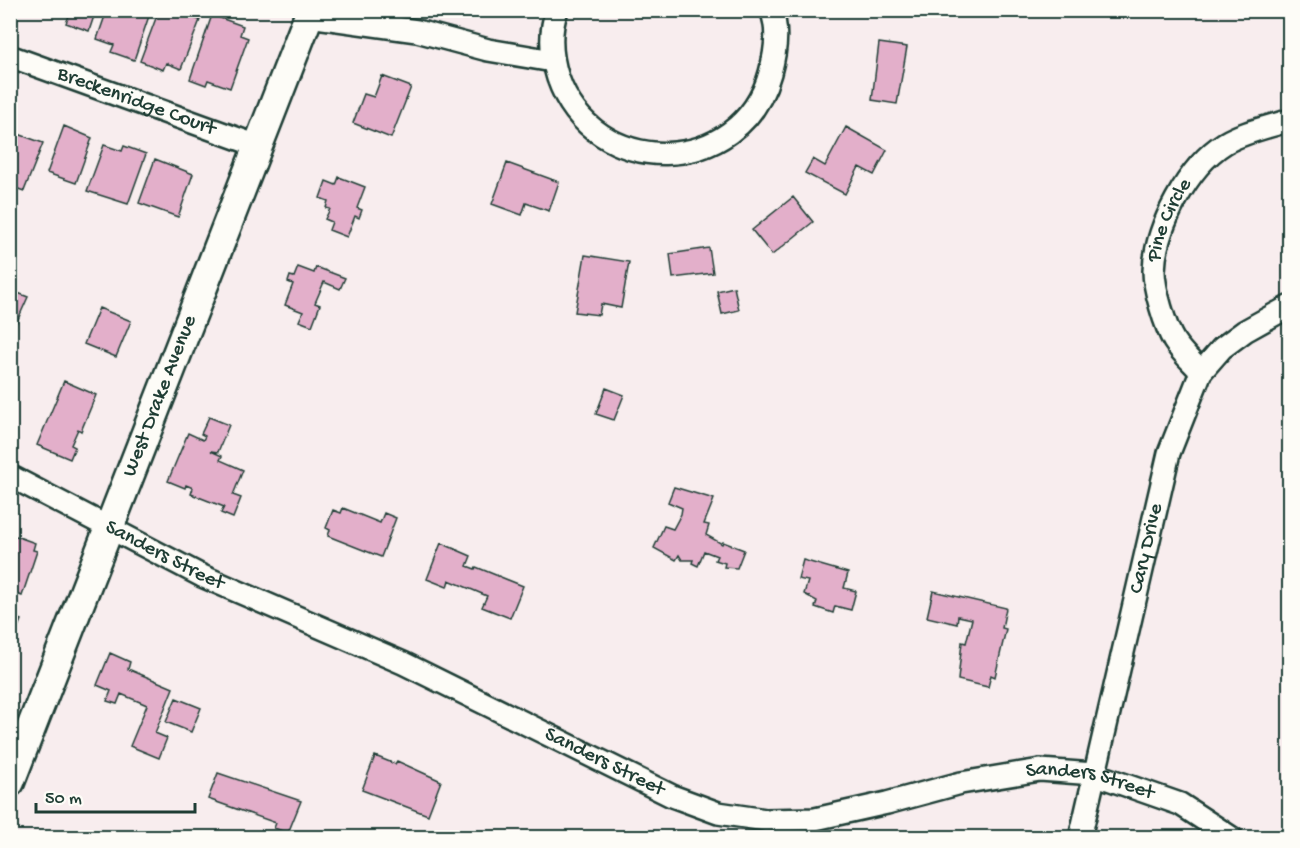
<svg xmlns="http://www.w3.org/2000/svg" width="1300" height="848" font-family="'Gochi Hand',sans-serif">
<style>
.building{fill:#e3afca;stroke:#1f3d34;stroke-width:1.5}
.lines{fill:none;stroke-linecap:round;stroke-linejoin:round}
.street-casing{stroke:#1f3d34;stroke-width:26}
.secondary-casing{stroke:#1f3d34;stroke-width:33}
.street{stroke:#fdfcf7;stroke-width:21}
.secondary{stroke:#fdfcf7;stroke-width:28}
.labels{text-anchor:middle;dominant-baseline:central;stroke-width:4.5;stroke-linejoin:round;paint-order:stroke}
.street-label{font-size:21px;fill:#1f3d34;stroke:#fdfcf7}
</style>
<rect width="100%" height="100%" fill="#f8edee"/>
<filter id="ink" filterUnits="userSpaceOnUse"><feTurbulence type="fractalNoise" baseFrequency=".0167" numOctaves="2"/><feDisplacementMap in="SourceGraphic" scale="12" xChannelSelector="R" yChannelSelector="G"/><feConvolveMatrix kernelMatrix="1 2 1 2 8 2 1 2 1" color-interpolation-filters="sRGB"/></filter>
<g filter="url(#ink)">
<path class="building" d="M96,10L89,31L66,23L69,16L53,11Z
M107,10H151L134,60L111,52L114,45L97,39Z
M159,10H194L191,17L200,20L181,69L166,63L163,70L140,61Z
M212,15L243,26L240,35L248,38L230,88L208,80L206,85L190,79Z
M879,43L907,47L897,104L872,100Z
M382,76L411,87L391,138L353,123L364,94L374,97Z
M64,126L92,138L76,183L47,173Z
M846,127L887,150L874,175L859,167L845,194L805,173L813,159L825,166Z
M10,131L43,143L24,191L10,186Z
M104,145L122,151L124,146L146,154L128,204L87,191Z
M155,159L193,174L178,217L139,203Z
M507,163L559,182L549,211L526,203L522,215L492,204Z
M339,177L365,187L357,208L362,210L359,218L355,216L347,237L329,230L332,222L325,219L330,209L326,208L328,201L320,198L326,181L336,185Z
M793,197L813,222L772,255L752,230Z
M709,248L713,273L673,278L670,254Z
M585,255L629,262L621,308L601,304L599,315L575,312Z
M298,267L314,273L316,267L345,278L340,289L324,282L315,303L320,305L312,326L299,321L303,312L285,305L293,284L288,282L290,276L294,277Z
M734,287L739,310L722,314L717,291Z
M10,290L28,297L10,337Z
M99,308L131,321L116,357L84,344Z
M64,381L96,395L81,431L78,429L71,445L75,447L70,459L37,445Z
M606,388L624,395L614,420L596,414Z
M209,417L229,425L218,452L211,451L222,456L220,460L243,470L233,495L241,498L233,518L221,513L224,507L191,494L193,488L186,485L185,488L168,481L188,433L203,440L205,436L201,434Z
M674,487L714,499L704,524L709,525L706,535L722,544L723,542L744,550L737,568L724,567L725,563L715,560L717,556L704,551L698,566L692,563L693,560H682L679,555L676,560L654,548L664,526L673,529L681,514L682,508L668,502Z
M343,508L380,523L384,513L396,518L381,557L328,536L330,530L326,528L333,510L341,513Z
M10,534L35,543L33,550L37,551L22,596L10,592Z
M441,543L471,556L467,566L475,569L476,567L523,586L510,618L482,607L487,596L449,580L447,587L427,579Z
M803,560L848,573L844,588L856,591L851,610L835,606L833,613L815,607L817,601L804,594L808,581L798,579Z
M933,591L1006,608L1002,628L1006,629L995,677L991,675L988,687L958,680L962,642L966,643L972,619L958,616L957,624L927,617Z
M10,616L21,620L16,632L10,630Z
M110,653L130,662L128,669L173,688L155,733L167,738L159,758L130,746L147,705L121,694L117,704L107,701L111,691L97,685Z
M176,698L201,708L191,732L166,722Z
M375,756L395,764L397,761L441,781L428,815L362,790Z
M218,773L301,801L288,833L274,828L276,823L208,799Z"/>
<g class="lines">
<defs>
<g id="street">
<path d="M557,10C549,32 551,56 558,78C593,180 741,179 770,73C775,55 779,29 771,10"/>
<path d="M309,16L417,31L488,50L553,61"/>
<path id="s1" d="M15,58L258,146"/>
<path id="s2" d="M1201,372C1192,362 1181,352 1174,341C1165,326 1154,289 1154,271C1155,228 1188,166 1225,143C1243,132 1269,127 1290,120"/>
<path id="s3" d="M10,476L202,576L403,663L672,796L718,813L766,820L815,819L887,803L961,783L1040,770L1094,774L1180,804L1232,838"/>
<path id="s4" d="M1080,838L1169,453L1201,372L1222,348L1245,331L1290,306"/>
</g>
<g id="secondary">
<path id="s5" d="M10,782L311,10"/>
</g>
</defs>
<use href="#street" class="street-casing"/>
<use href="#secondary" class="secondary-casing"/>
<use href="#street" class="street"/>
<use href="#secondary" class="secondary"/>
</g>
</g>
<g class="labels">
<g class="street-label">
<text stroke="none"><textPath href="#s1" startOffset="129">Breckenridge Court</textPath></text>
<text stroke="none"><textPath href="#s2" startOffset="168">Pine Circle</textPath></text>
<text stroke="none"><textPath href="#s5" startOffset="414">West Drake Avenue</textPath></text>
<text stroke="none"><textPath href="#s4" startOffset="297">Cary Drive</textPath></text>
<text stroke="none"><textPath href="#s3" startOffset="174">Sanders Street</textPath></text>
<text stroke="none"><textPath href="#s3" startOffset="660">Sanders Street</textPath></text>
<text stroke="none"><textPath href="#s3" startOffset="1164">Sanders Street</textPath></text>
</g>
</g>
<rect width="1300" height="848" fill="none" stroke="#fdfcf7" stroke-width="36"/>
<rect x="18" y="18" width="1264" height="812" fill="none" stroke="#1f3d34" stroke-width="2" filter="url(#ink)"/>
<path d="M36 803v9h159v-9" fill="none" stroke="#1f3d34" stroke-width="3"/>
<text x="45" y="803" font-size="18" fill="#1f3d34" stroke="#fdfcf7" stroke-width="4.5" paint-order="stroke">50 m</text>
</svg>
